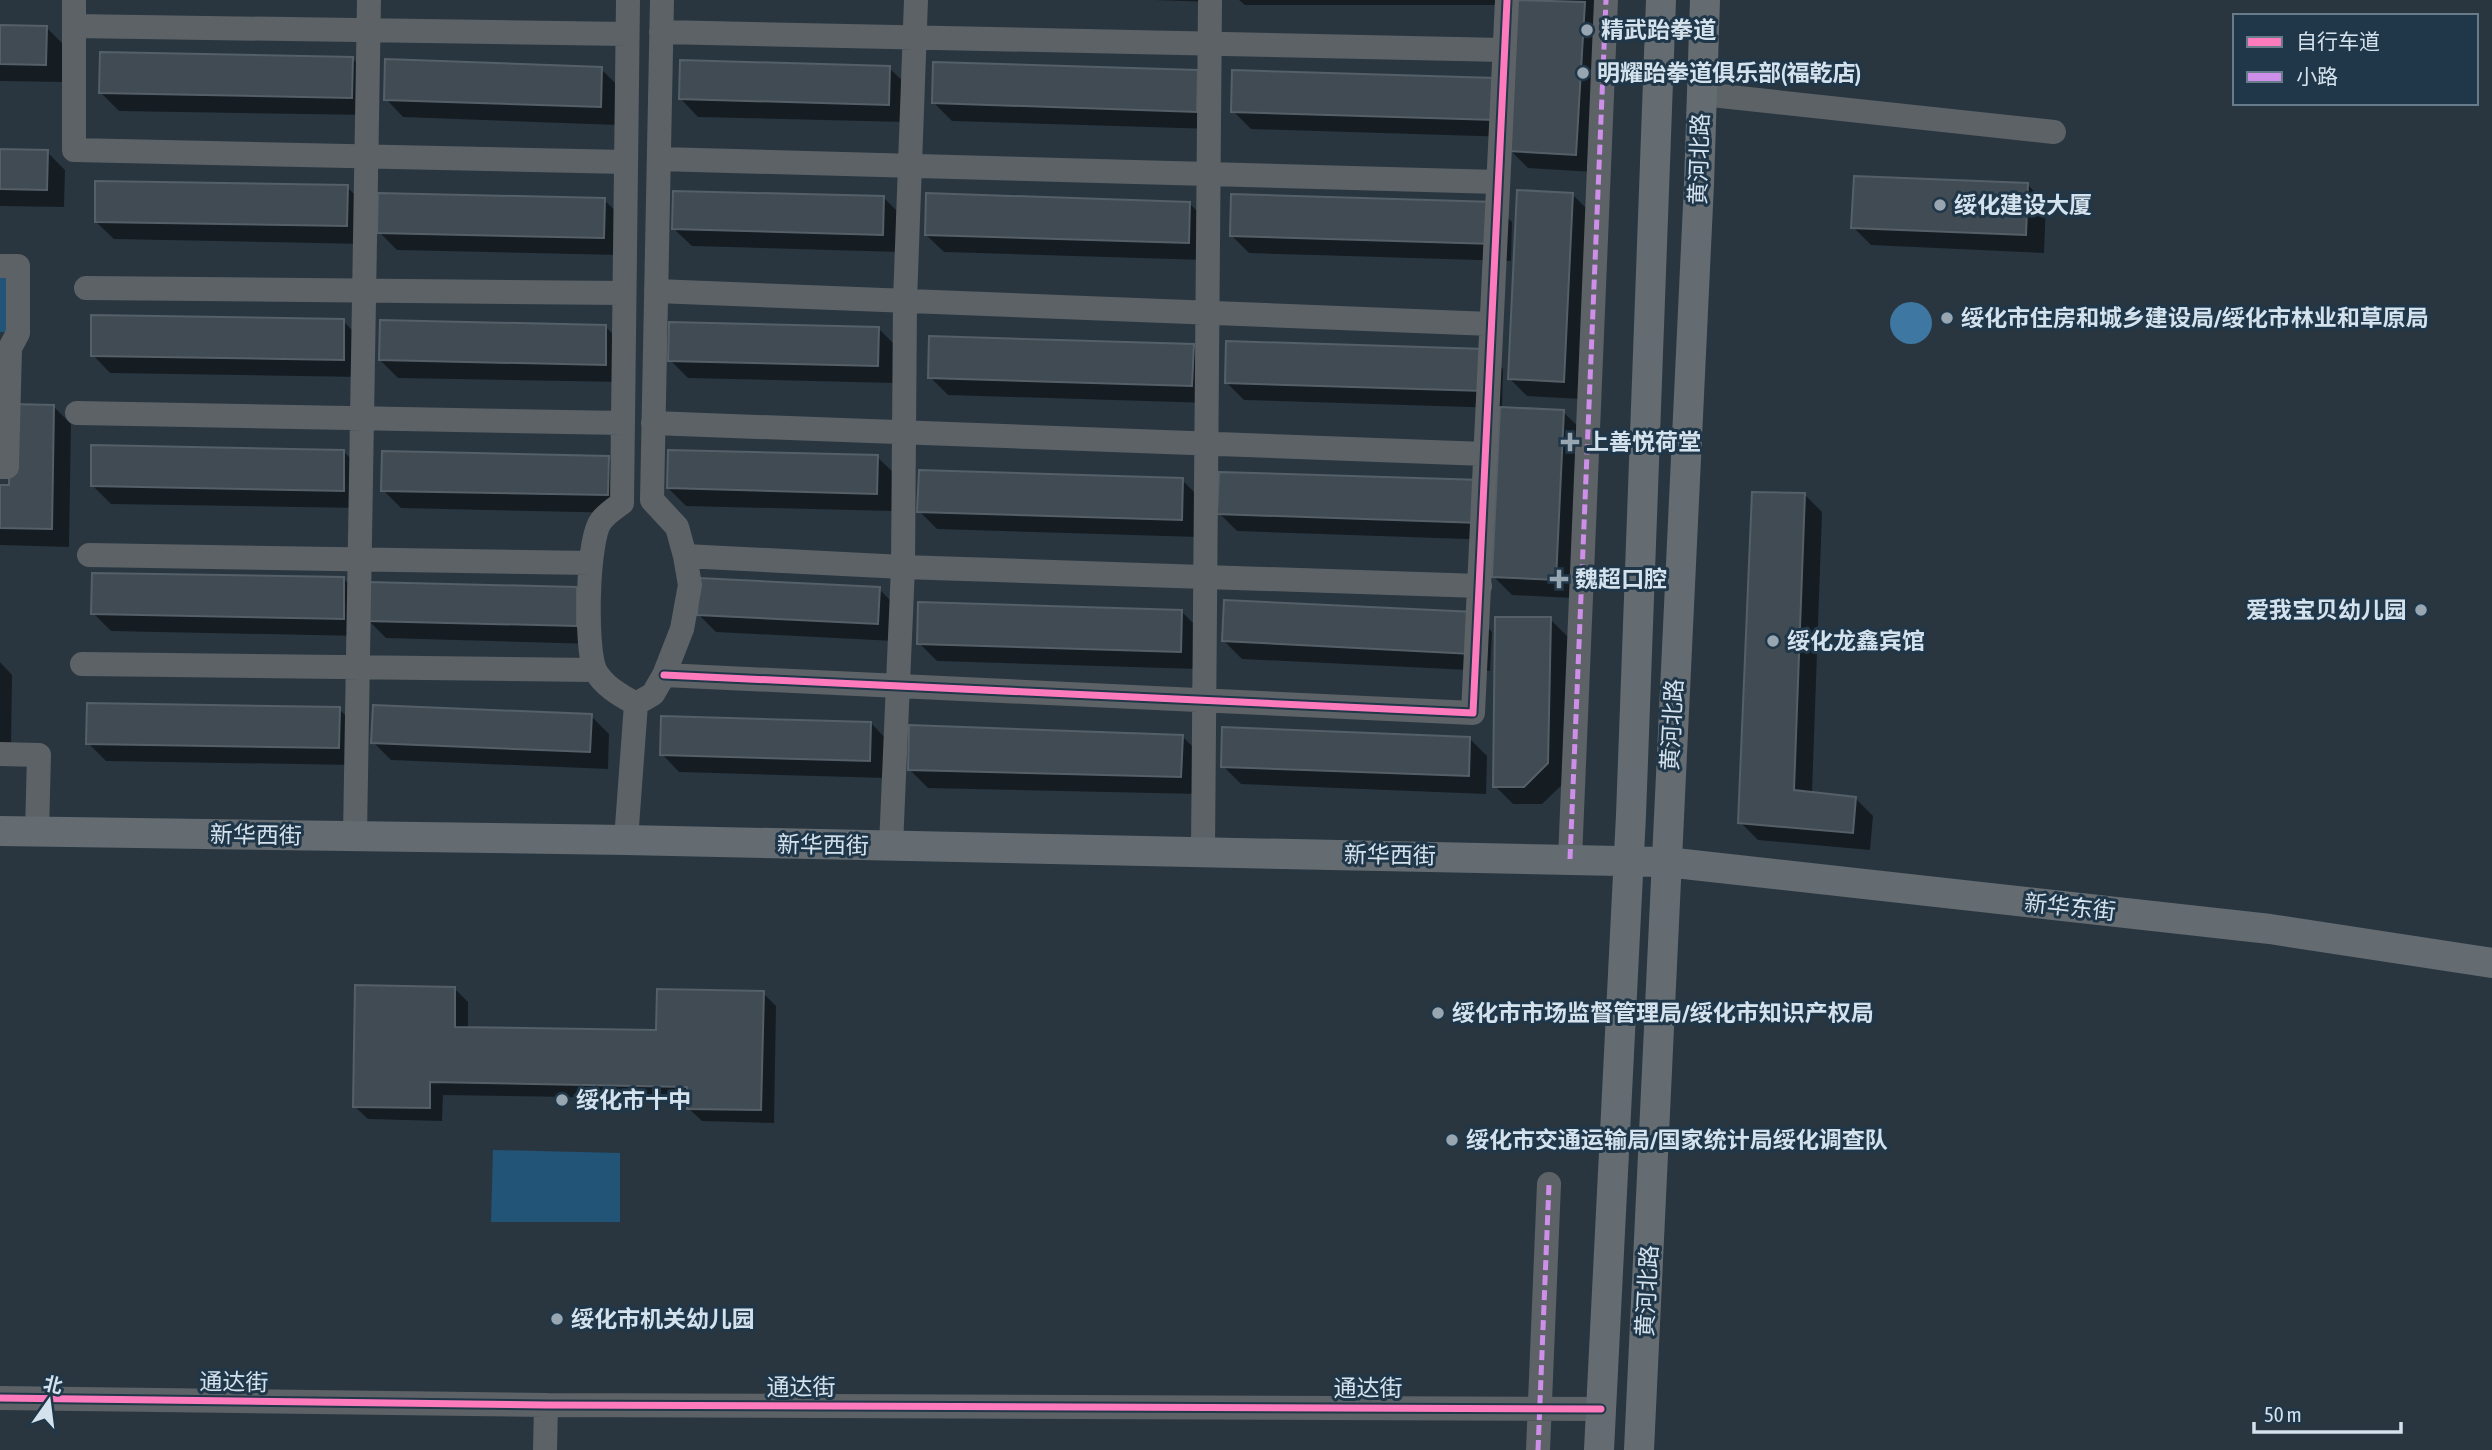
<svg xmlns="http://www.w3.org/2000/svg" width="2492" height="1450" font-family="'Asap Condensed','Noto Sans SC',sans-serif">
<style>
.green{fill:#225478}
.water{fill:#3d77a2}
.shadow{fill:#0007}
.building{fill:#414b53;stroke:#545f68;stroke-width:2}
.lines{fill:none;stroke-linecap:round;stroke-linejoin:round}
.minor{stroke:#5d6266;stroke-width:24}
.major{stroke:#646c71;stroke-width:30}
.quiet{stroke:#ce8fe9;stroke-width:5;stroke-dasharray:10 5;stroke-linecap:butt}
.cycleway-casing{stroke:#203749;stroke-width:11}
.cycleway{stroke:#fd7abc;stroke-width:7}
.poi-dot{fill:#98a6b1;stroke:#203749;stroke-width:2.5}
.labels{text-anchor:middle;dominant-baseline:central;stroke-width:6;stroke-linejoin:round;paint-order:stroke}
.poi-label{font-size:23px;font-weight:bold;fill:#d4e2ee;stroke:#203749;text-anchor:start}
.street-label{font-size:23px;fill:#d4e2ee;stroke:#203749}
</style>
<rect width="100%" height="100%" fill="#293640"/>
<path class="green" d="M0,272H10L11,332H0Z
M493,1150L620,1153V1222H491Z"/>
<path class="water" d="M1890 323a21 21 0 1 1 42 0a21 21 0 1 1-42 0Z"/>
<path class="shadow" d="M1154,0H1213V2Z
M1239,0H1607L1594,172L1528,168L1510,150L1511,137L1251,129L1233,111L1495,79L1518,5H1245Z
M0,26L46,27L64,45L63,82L0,81Z
M352,58L370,76L369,115L119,111L101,93Z
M889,68L907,85L906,122L698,117L681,99Z
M601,69L619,87L618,125L403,117L386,99Z
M1197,72L1214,129L952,121L934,103Z
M0,151L47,152L65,170L64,207L0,206Z
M2028,185L2046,203L2044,253L1871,245L1853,227Z
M347,187L365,205V244L114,239L96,222Z
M1573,195L1591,213L1582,399L1527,396L1509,378Z
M883,197L901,215L900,252L692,246L674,229Z
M604,200L622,217L621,255L397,250L379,232Z
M1189,203L1207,221L1206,260L944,252L926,235Z
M1494,204L1512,222L1511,261L1249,253L1231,235Z
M343,321L361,339V377L110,373L93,355Z
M606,327L623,345V382L398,378L380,360Z
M879,329L897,347L895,383L688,378L670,360Z
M1193,346L1211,364L1210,403L948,395L930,377Z
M1485,351L1503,369L1502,408L1244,400L1226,382Z
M54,407L71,424L69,547L0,545V486L11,487Z
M1563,412L1581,429L1573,598L1512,595L1494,577L1495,540L1237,531L1219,513L1481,482L1497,499Z
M343,451L361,469V508L111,504L93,486Z
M608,457L626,475L625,513L401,508L383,490Z
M877,457L895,474L894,511L686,506L668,488Z
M1182,480L1200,498L1199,537L937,529L919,511Z
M1804,494L1822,512L1812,793L1855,798L1873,816L1870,850L1758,840L1740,822Z
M344,579L362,597L361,636L111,631L93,613Z
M577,589L594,644L386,638L368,620Z
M879,589L897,607L895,641L716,632L698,614Z
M1182,612L1200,630L1199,669L937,661L919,643Z
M1475,614L1492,632L1490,671L1242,659L1224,641Z
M1550,619L1568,637L1566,781L1542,804H1513L1495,786Z
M0,662L12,675L11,746H0Z
M339,709L357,727L356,765L106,761L88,743Z
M591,716L609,734L608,769L391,760L373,742Z
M871,723L888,741L887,778L679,772L662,754Z
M1182,736L1200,754L1199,794L928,788L910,770Z
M1469,738L1487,756L1486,794L1241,784L1223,766Z
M455,989L468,1002V1029L658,1032L763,993L776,1006L774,1123L702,1121L688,1108V1099L443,1095L442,1121L368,1119L354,1106Z"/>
<path class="building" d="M1517,0L1585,2L1576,155L1508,151Z
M0,25L47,26L46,65L0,64Z
M100,52L353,57L352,98L99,93Z
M385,59L602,67L601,107L384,100Z
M680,60L890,66L889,105L679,99Z
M933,62L1198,70L1197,112L932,103Z
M1232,70L1496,78L1495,120L1231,112Z
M0,149L48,150L47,190L0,189Z
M1854,176L2028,183L2026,235L1851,228Z
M95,181L348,185L347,226L95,222Z
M1517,190L1573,193L1564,382L1508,379Z
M673,191L884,196L883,235L672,229Z
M378,193L605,198L604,238L377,233Z
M926,193L1190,202L1189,243L925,235Z
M1231,194L1495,202L1494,244L1230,236Z
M91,315L344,319V360L91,356Z
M380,320L606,325V365L379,360Z
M669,322L879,327L878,366L668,361Z
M929,336L1194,344L1192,386L928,378Z
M1226,341L1486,349L1484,391L1225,383Z
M11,404L54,405L52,529L0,528V485H9Z
M1500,407L1564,410L1556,580L1492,577Z
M91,445L344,450V491L91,486Z
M668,450L878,455L877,494L667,488Z
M382,451L609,456L608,495L381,491Z
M919,470L1183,478L1182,520L917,512Z
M1219,472L1482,480L1480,523L1217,514Z
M1752,492L1805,493L1794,790L1856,797L1853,833L1738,823Z
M92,573L344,577V619L91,614Z
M699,578L880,587L878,624L697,615Z
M367,582L577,587V626L366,621Z
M1224,600L1475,612L1472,654L1222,641Z
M918,602L1182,610L1181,652L917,644Z
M1495,617H1551L1548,763L1524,787H1493Z
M87,703L340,707L339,748L86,744Z
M373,705L592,714L590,752L371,743Z
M661,716L871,722L870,761L660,755Z
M909,725L1183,735L1181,777L908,770Z
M1222,727L1470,737L1469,776L1221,767Z
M355,985L455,987V1027L656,1030L657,989L764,991L761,1110L687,1109V1087L430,1082V1108L353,1107Z"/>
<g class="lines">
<path class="minor" d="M74,0V150L626,162
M628,0L622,503C615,508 606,514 601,521C587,539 585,648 595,670C603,686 622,696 636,704
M74,26L627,34
M661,32L1504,50
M1702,94L2054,132
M659,159L1498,182
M0,266H18V333L10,348L7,467H0
M86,288L624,293
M656,291L1491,324
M77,413L623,423
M653,423L1485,454
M89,555L591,563
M685,556L903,567L1480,586
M82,664L595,670
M664,675L1473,713L1507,0
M0,754L39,755L37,832
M355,836L369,0
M626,840L636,704L653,694L664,675L682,629L690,585L685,556L677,527L652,500L662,0
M891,846L903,567L905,301L916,0
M1203,851L1210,0
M1570,859L1606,0
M0,1398L546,1405L1601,1409
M545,1450L546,1405
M1538,1450L1549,1184"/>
<path class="major" d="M0,831L626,840L1666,862L2270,929L2492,963
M1599,1450L1631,815L1661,0
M1639,1450L1699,184L1705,0"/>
<path class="quiet" d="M1570,859L1606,0
M1538,1450L1549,1184"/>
<defs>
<path id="cycleway" d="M664,675L1473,713L1507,0
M0,1398L546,1405L1601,1409"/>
</defs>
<use href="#cycleway" class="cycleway-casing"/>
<use href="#cycleway" class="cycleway"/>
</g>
<g class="poi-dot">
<circle cx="1587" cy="30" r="7"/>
<circle cx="1583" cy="73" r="7"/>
<circle cx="1940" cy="205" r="7"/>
<circle cx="1947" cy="318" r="7"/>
<path d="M1566.5 431.5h7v7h7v7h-7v7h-7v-7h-7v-7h7z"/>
<path d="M1555.5 568.5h7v7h7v7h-7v7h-7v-7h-7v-7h7z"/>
<circle cx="2421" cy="610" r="7"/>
<circle cx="1773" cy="641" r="7"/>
<circle cx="1438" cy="1013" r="7"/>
<circle cx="562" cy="1100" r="7"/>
<circle cx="1452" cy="1140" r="7"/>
<circle cx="557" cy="1319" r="7"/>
</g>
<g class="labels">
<g class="poi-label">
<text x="1601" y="30">精武跆拳道</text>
<text x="1597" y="73">明耀跆拳道俱乐部(福乾店)</text>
<text x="1954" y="205">绥化建设大厦</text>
<text x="1961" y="318">绥化市住房和城乡建设局/绥化市林业和草原局</text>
<text x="1586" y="442">上善悦荷堂</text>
<text x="1575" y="579">魏超口腔</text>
<text x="2407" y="610" text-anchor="end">爱我宝贝幼儿园</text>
<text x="1787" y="641">绥化龙鑫宾馆</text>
<text x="1452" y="1013">绥化市市场监督管理局/绥化市知识产权局</text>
<text x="576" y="1100">绥化市十中</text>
<text x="1466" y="1140">绥化市交通运输局/国家统计局绥化调查队</text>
<text x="571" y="1319">绥化市机关幼儿园</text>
</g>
<g class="street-label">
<text transform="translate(1699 159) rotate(-88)">黄河北路</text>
<text transform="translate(1672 725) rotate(-87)">黄河北路</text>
<text transform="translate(256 835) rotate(1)">新华西街</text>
<text transform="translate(823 845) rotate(1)">新华西街</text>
<text transform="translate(1390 855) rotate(1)">新华西街</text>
<text transform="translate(2070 907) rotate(6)">新华东街</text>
<text transform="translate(1647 1291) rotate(-87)">黄河北路</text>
<text transform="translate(234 1382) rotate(1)">通达街</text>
<text x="801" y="1387">通达街</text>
<text x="1368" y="1388">通达街</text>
</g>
</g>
<rect x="2233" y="14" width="245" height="91" fill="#203749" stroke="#687b8b" stroke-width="2"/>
<rect x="2247" y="37" width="35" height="10" fill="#fd7abc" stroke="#687b8b" stroke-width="2"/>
<text x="2296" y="49" font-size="21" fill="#d4e2ee">自行车道</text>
<rect x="2247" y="72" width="35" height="10" fill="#ce8fe9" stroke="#687b8b" stroke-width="2"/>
<text x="2296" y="84" font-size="21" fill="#d4e2ee">小路</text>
<g transform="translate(49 1401) rotate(14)" stroke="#203749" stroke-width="5" paint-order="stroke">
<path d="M0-5L12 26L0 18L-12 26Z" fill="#d4e2ee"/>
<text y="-10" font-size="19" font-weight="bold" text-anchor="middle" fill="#d4e2ee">北</text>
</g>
<path d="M2254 1422v10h147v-10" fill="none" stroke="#d4e2ee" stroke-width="3.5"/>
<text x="2264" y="1422" font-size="21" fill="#d4e2ee" stroke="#203749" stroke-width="5" paint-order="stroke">50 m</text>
</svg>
